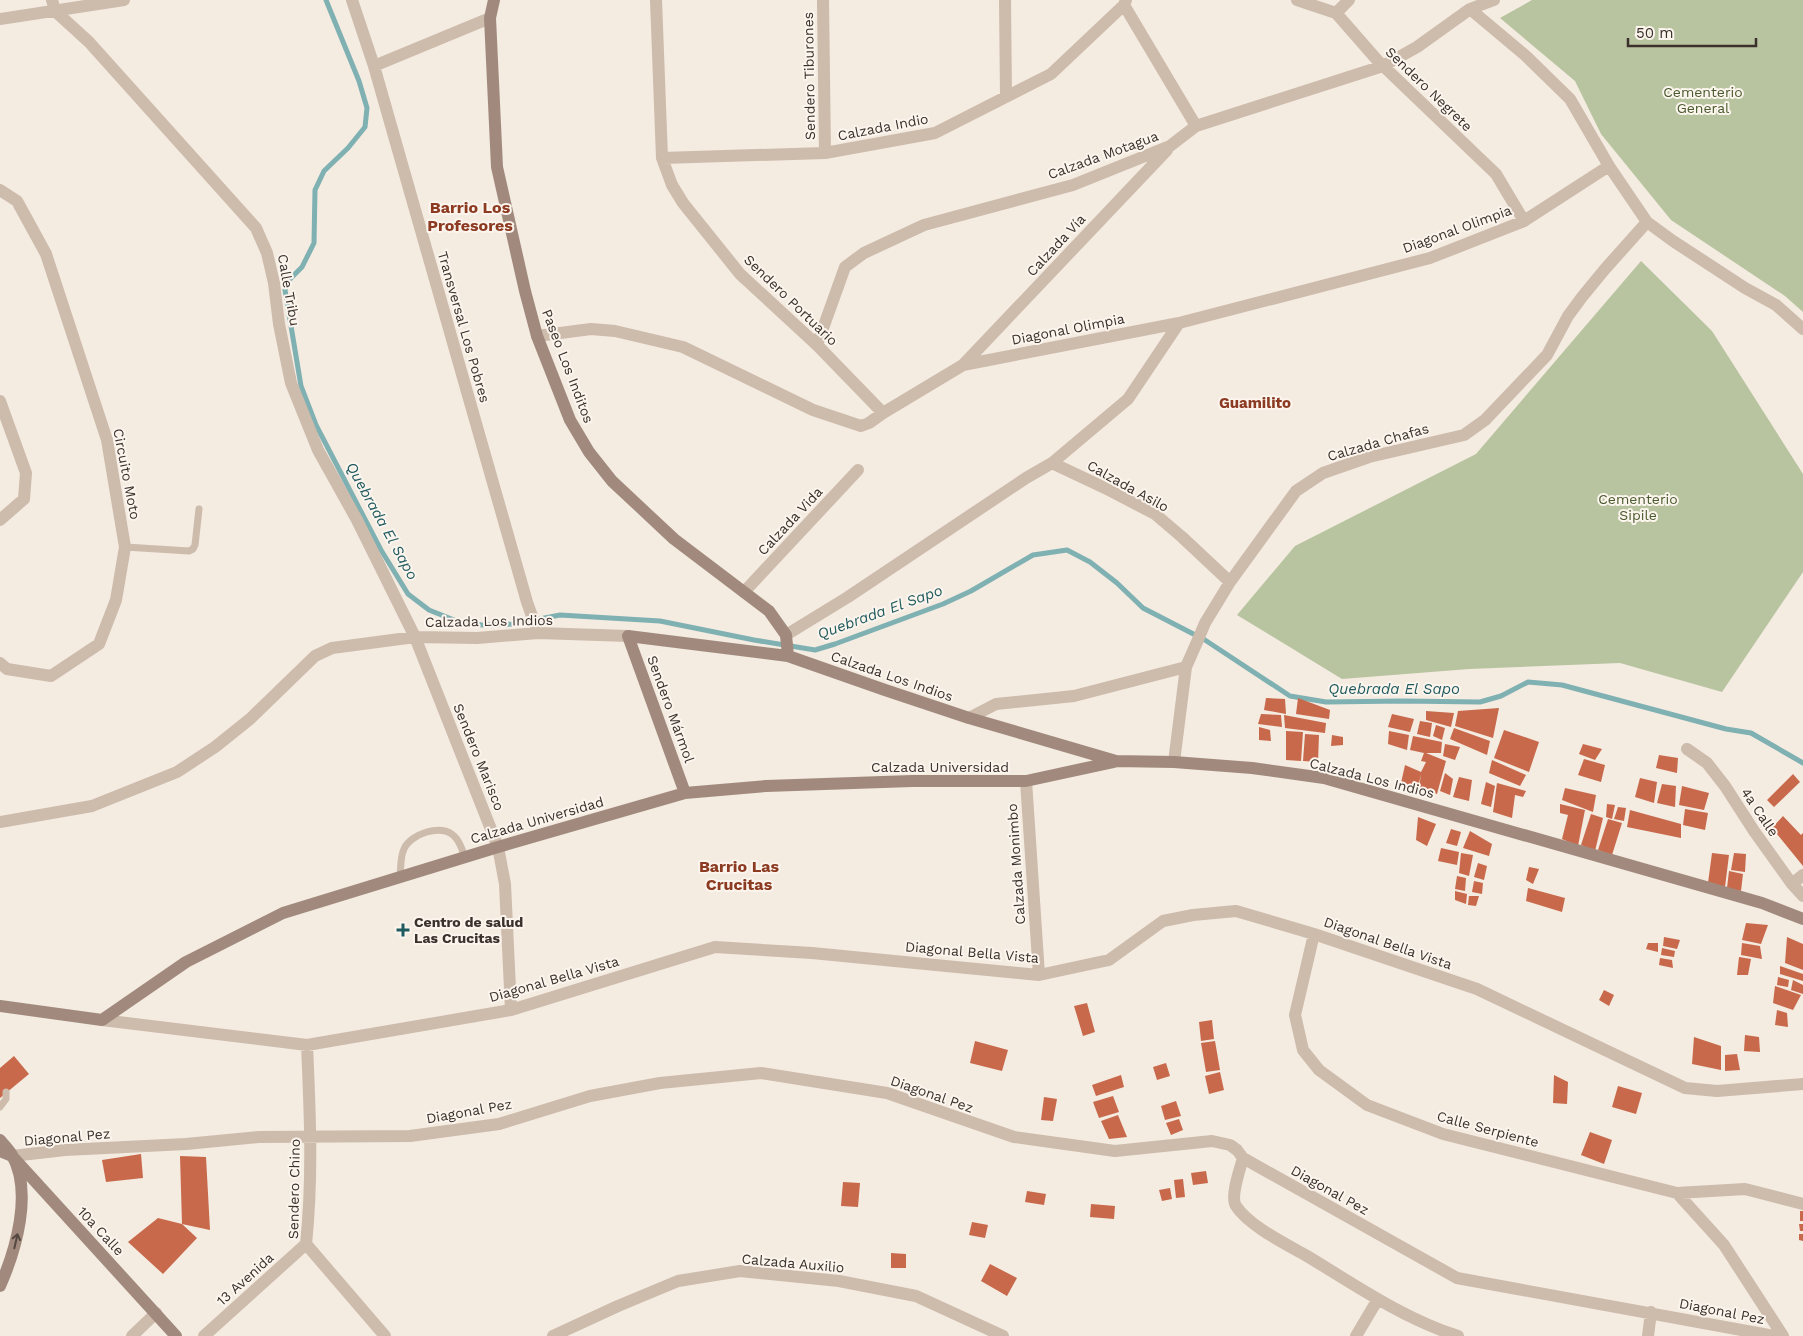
<svg xmlns="http://www.w3.org/2000/svg" width="1803" height="1336" font-family="'Work Sans',sans-serif">
<style>
.green{fill:#b8c4a0}
.lines{fill:none;stroke-linecap:round;stroke-linejoin:round}
.stream{stroke:#7fb0b2;stroke-width:5}
.building{fill:#c8694b}
.lane{stroke:#cdbbac;stroke-width:7}
.street{stroke:#cdbbac;stroke-width:12}
.secondary{stroke:#a18a7d;stroke-width:12}
.oneway{stroke:#544640}
.poi-dot{fill:#1f5a5e;stroke:#fbf5ee;stroke-width:2}
.labels{text-anchor:middle;dominant-baseline:central;stroke-width:4;stroke-linejoin:round;paint-order:stroke}
.street-label{font-size:14px;fill:#3b302b;stroke:#fbf5ee}
.park-label{font-size:14px;fill:#4a5a2e;stroke:#fbf5ee}
.poi-label{font-size:14px;font-weight:bold;fill:#3b302b;stroke:#fbf5ee;text-anchor:start}
.neighbourhood-label{font-size:15px;font-weight:bold;fill:#8c3b22;stroke:#fbf5ee}
.water-label{font-size:15px;font-style:italic;fill:#1f5a5e;stroke:#fbf5ee}
.quarter-label{font-size:16px;font-weight:bold;fill:#8c3b22;stroke:#fbf5ee}
</style>
<rect width="100%" height="100%" fill="#f4ebe1"/>
<path class="green" d="M1532,0H1803V312L1785,296L1671,220L1601,134L1575,81L1500,18Z
M1641,261L1712,331L1803,474V572L1722,692L1620,663L1469,669L1342,679L1237,615L1295,546L1476,454Z"/>
<g class="lines">
<path class="stream" d="M326,0L359,81L367,108L365,127L348,148L324,171L315,190L314,243L302,267L289,280L285,290L301,386L316,425L381,550L408,594L429,610L459,622L482,625L514,624L560,615L660,621L754,640L815,650L835,644L943,604L971,591L1033,555L1067,550L1090,562L1117,583L1143,608L1205,640L1290,696L1326,702L1402,701L1480,702L1501,696L1528,682L1562,685L1726,729L1751,733L1803,763"/>
</g>
<path class="building" d="M1266,698L1285,699L1286,714L1264,710Z
M1298,698L1330,710L1329,719L1296,714Z
M1499,708L1493,738L1455,726L1458,711Z
M1426,711L1454,713L1451,727L1426,720Z
M1261,714L1281,715L1282,727L1258,724Z
M1392,714L1414,719L1410,732L1388,727Z
M1284,715L1326,723L1325,733L1285,728Z
M1420,721L1432,723L1430,737L1417,734Z
M1436,725L1445,728L1442,740L1433,736Z
M1259,727L1270,730L1271,741L1259,740Z
M1454,728L1490,741L1487,755L1450,739Z
M1504,730L1539,742L1529,772L1494,758Z
M1286,731L1303,732L1301,761L1286,760Z
M1389,731L1409,735L1407,750L1388,744Z
M1305,734L1319,735L1318,762L1303,761Z
M1332,735L1343,737V745L1331,746Z
M1413,736L1442,742L1441,753H1426L1446,761L1437,794L1419,788L1421,774L1418,788L1401,783L1405,765L1421,772L1426,762L1421,761L1424,753L1410,750Z
M1445,744L1460,747L1455,760L1443,756Z
M1583,744L1602,749L1595,760L1579,754Z
M1659,755L1678,758L1677,773L1656,768Z
M1584,759L1605,765L1601,782L1578,775Z
M1492,760L1526,775L1520,786L1489,773Z
M1445,773L1453,779L1450,795L1440,791Z
M1793,774L1800,782L1774,807L1767,800Z
M1459,777L1472,780L1469,801L1453,797Z
M1640,778L1657,782L1654,803L1635,797Z
M1486,782L1495,786L1491,807L1481,804Z
M1497,783L1526,791L1523,797L1515,795L1512,818L1493,812Z
M1662,784L1676,786L1675,807L1657,803Z
M1682,786L1709,793L1704,810L1679,805Z
M1565,788L1596,795L1593,812L1562,800Z
M1560,804L1585,810L1578,846L1562,839L1568,815L1560,813Z
M1607,804L1615,805L1612,819L1606,817Z
M1618,807L1626,808L1624,821L1614,819Z
M1685,809L1708,813L1705,830L1683,825Z
M1630,810L1681,824V838L1627,827Z
M1591,814L1603,818L1595,851L1581,845Z
M1783,816L1801,835L1803,833V866L1772,828Z
M1418,817L1436,824L1427,846L1416,840Z
M1608,819L1622,823L1612,855L1598,850Z
M1451,829L1461,832L1457,846L1446,843Z
M1470,831L1492,844L1489,856L1463,848Z
M1441,848L1459,852L1457,865L1438,861Z
M1461,853L1473,855L1469,876L1459,873Z
M1712,853L1729,855L1725,887L1708,883Z
M1734,853L1746,854L1745,872L1731,870Z
M1478,863L1487,866L1484,880L1474,877Z
M1529,867L1539,869L1533,884L1526,880Z
M1729,871L1743,874L1741,891L1727,888Z
M1457,876L1466,878L1465,891L1455,889Z
M1474,881L1483,883L1482,894L1472,892Z
M1528,888L1565,898L1562,912L1526,901Z
M1455,891L1467,894L1466,904L1455,900Z
M1469,896H1479L1476,906L1468,905Z
M1746,923L1768,925L1761,944L1742,940Z
M1664,937L1680,940L1677,949L1663,946Z
M1787,937L1803,944V970L1785,963Z
M1648,943H1658V952L1646,949Z
M1742,943L1760,946L1762,959L1741,955Z
M1662,948L1675,951L1674,957L1661,955Z
M1739,957L1751,959L1748,975H1737Z
M1660,958L1672,960L1673,968L1659,965Z
M1780,966L1803,974V981L1780,974Z
M1778,977L1789,980L1788,987L1777,985Z
M1793,980L1803,985V994L1791,990Z
M1775,986L1801,995L1793,1010L1773,1003Z
M1604,990L1614,995L1609,1006L1599,1000Z
M1087,1003L1095,1032L1083,1036L1074,1006Z
M1777,1010L1787,1013L1788,1027L1775,1025Z
M1212,1020L1214,1039L1201,1041L1199,1022Z
M1745,1035L1759,1037L1760,1052L1744,1051Z
M1694,1037L1721,1046V1070L1692,1064Z
M975,1041L1008,1050L1002,1071L970,1063Z
M1215,1041L1220,1070L1206,1072L1201,1043Z
M1737,1054L1740,1070L1725,1071V1055Z
M14,1056L29,1074L0,1098V1068Z
M1166,1063L1170,1076L1157,1080L1153,1067Z
M1220,1072L1224,1090L1209,1094L1205,1076Z
M1121,1075L1124,1087L1096,1096L1092,1085Z
M1554,1075L1568,1082L1567,1104L1553,1103Z
M1618,1086L1642,1093L1636,1114L1612,1107Z
M1113,1096L1119,1112L1099,1118L1093,1102Z
M1044,1097L1057,1099L1053,1121L1041,1120Z
M1176,1101L1181,1116L1165,1120L1161,1106Z
M1118,1115L1127,1137L1109,1139L1101,1121Z
M1179,1119L1183,1130L1171,1135L1166,1123Z
M1590,1132L1612,1140L1604,1164L1581,1155Z
M141,1154L143,1178L106,1182L102,1160Z
M180,1156L206,1157L210,1230L182,1224Z
M1206,1171L1208,1183L1193,1185L1191,1173Z
M1183,1179L1185,1197L1176,1198L1174,1180Z
M843,1182L860,1183L858,1207L841,1206Z
M1170,1188L1172,1199L1162,1201L1159,1190Z
M1027,1191L1046,1194L1044,1205L1025,1202Z
M1091,1204L1115,1206L1114,1219L1090,1217Z
M1800,1211H1803V1221H1800Z
M158,1218L182,1224L197,1238L163,1274L128,1242Z
M972,1222L988,1225L985,1238L969,1235Z
M1799,1224H1803V1231H1800Z
M1799,1234H1803V1241L1799,1240Z
M891,1253L906,1254V1268H891Z
M990,1264L1017,1278L1007,1296L981,1281Z"/>
<g class="lines">
<path class="lane" d="M125,547L189,551L193,549L195,545L199,509
M400,877C401,869 400,857 404,849C410,834 442,823 454,836C460,841 462,850 465,857
M0,1107L6,1099V1092"/>
<path class="street" d="M52,0L55,11L89,42L256,228L267,253L274,283L279,324L291,383L318,450L357,520L415,637L498,847L505,884L511,1010
M352,0L374,66L527,602L538,633
M656,0L662,158L672,185L683,203L740,274L817,345L883,413
M823,0L825,153
M1005,0L1006,97
M1297,0L1336,13L1378,61L1496,174L1524,221
M1124,5L1196,126
M1470,9L1526,56L1570,99L1609,166L1647,222L1673,241L1745,288L1776,305L1803,329
M1336,13L1349,0
M0,19L124,0
M374,66L490,18
M662,158L825,153L935,133L1051,74L1124,5L1126,0
M0,190L17,201L46,254L107,440L125,547L116,600L99,644L51,676L7,669L0,663
M537,336L591,329L615,331L683,347L813,410L861,426L869,423L883,413L963,365L1179,323L1430,258L1524,221L1609,166
M817,345L845,267L864,253L924,225L1073,185L1170,146L1196,126L1383,66L1417,47L1470,9L1494,0
M963,365L1167,150
M0,401L26,473L24,499L0,520
M1052,463L1105,488L1155,514L1182,537L1230,582
M744,592L858,470
M786,635L848,597L1026,478L1052,463L1128,399L1179,323
M969,718L996,704L1074,696L1186,667
M1687,749L1707,763L1725,786L1754,831L1792,884L1803,896
M1174,762L1186,667L1197,642L1205,623L1230,582L1296,491L1323,473L1369,457L1464,435L1485,420L1547,355L1568,316L1582,297L1605,269L1647,222
M1026,781L1039,975
M0,822L92,806L177,772L215,747L250,719L315,656L332,648L415,637L477,638L538,633L628,636
M1792,884L1803,875
M1314,934L1295,1015L1303,1050L1319,1070L1367,1105L1443,1134L1677,1193L1745,1189L1803,1204
M102,1020L307,1045L511,1010L715,947L812,953L1039,975L1109,960L1163,921L1193,915L1236,911L1314,934L1477,989L1685,1088L1717,1091L1803,1084
M307,1045C310,1112 313,1178 306,1244L385,1336
M12,1156L65,1150L186,1144L259,1137L410,1136L499,1124L590,1096L660,1083L761,1073L887,1093L1014,1137L1115,1151L1212,1141L1230,1145L1237,1150L1243,1158L1457,1278L1774,1336
M1243,1158C1240,1169 1230,1197 1236,1206C1249,1226 1286,1244 1307,1256C1355,1285 1404,1319 1458,1336
M1677,1193L1724,1245L1783,1336
M132,1336L156,1313
M204,1336L306,1244
M553,1336L618,1306L678,1281L740,1271L839,1281L916,1296L1003,1336
M1356,1336L1378,1299
M1648,1336L1651,1312"/>
<path class="secondary" d="M494,0L490,18L497,167L525,291L537,336L570,420L589,452L612,481L674,539L769,611L786,635L788,656
M685,793L628,636L788,656L885,690L969,718L1116,761L1174,762L1252,768L1324,778L1762,903L1803,919
M0,1006L102,1020L186,962L283,913L498,847L685,793L766,786L912,781H1026L1114,762
M0,1140C4,1145 9,1150 12,1155C33,1192 16,1250 0,1286
M0,1151L12,1156L176,1336"/>
</g>
<defs><path id="oneway-shaft" d="M-6 0H5M1.5-3L5.5 0L1.5 3" fill="none" stroke-width="1.6" stroke-linecap="round" stroke-linejoin="round" transform="scale(1.25)"/></defs>
<use class="oneway" href="#oneway-shaft" transform="translate(16 1241) rotate(-77)"/>
<path class="poi-dot" d="M400.5 922.5h5v5h5v5h-5v5h-5v-5h-5v-5h5z"/>
<g class="labels">
<g class="street-label">
<text transform="translate(809 76) rotate(-91)">Sendero Tiburones</text>
<text transform="translate(1429 89) rotate(44)">Sendero Negrete</text>
<text transform="translate(883 127) rotate(-11)">Calzada Indio</text>
<text transform="translate(1103 155) rotate(-20)">Calzada Motagua</text>
<text transform="translate(1457 229) rotate(-20)">Diagonal Olimpia</text>
<text transform="translate(1056 245) rotate(-47)">Calzada Vía</text>
<text transform="translate(289 290) rotate(80)">Calle Tribu</text>
<text transform="translate(791 300) rotate(44)">Sendero Portuario</text>
<text transform="translate(464 327) rotate(74)">Transversal Los Pobres</text>
<text transform="translate(1068 329) rotate(-11)">Diagonal Olimpia</text>
<text transform="translate(568 366) rotate(69)">Paseo Los Inditos</text>
<text transform="translate(1378 442) rotate(-16)">Calzada Chafas</text>
<text transform="translate(127 474) rotate(79)">Circuito Moto</text>
<text transform="translate(1128 486) rotate(29)">Calzada Asilo</text>
<text transform="translate(790 521) rotate(-47)">Calzada Vida</text>
<text transform="translate(489 621) rotate(-1)">Calzada Los Indios</text>
<text transform="translate(892 676) rotate(19)">Calzada Los Indios</text>
<text transform="translate(671 709) rotate(70)">Sendero Mármol</text>
<text transform="translate(479 757) rotate(68)">Sendero Marisco</text>
<text x="940" y="767">Calzada Universidad</text>
<text transform="translate(1372 778) rotate(14)">Calzada Los Indios</text>
<text transform="translate(1760 812) rotate(56)">4a Calle</text>
<text transform="translate(537 820) rotate(-16)">Calzada Universidad</text>
<text transform="translate(1016 864) rotate(-94)">Calzada Monimbo</text>
<text transform="translate(1388 943) rotate(19)">Diagonal Bella Vista</text>
<text transform="translate(972 952) rotate(5)">Diagonal Bella Vista</text>
<text transform="translate(554 979) rotate(-16)">Diagonal Bella Vista</text>
<text transform="translate(932 1094) rotate(19)">Diagonal Pez</text>
<text transform="translate(469 1111) rotate(-10)">Diagonal Pez</text>
<text transform="translate(1488 1129) rotate(15)">Calle Serpiente</text>
<text transform="translate(67 1137) rotate(-5)">Diagonal Pez</text>
<text transform="translate(294 1189) rotate(-89)">Sendero Chino</text>
<text transform="translate(1330 1190) rotate(29)">Diagonal Pez</text>
<text transform="translate(101 1231) rotate(47)">10a Calle</text>
<text transform="translate(793 1263) rotate(5)">Calzada Auxilio</text>
<text transform="translate(245 1279) rotate(-42)">13 Avenida</text>
<text transform="translate(1722 1311) rotate(11)">Diagonal Pez</text>
</g>
<g class="park-label">
<text x="1703" y="92">Cementerio<tspan x="1703" dy="16">General</tspan></text>
<text x="1638" y="499">Cementerio<tspan x="1638" dy="16">Sipile</tspan></text>
</g>
<g class="poi-label">
<text x="414" y="922">Centro de salud<tspan x="414" dy="16">Las Crucitas</tspan></text>
</g>
<g class="neighbourhood-label">
<text x="1255" y="403">Guamilito</text>
</g>
<g class="water-label">
<text transform="translate(382 521) rotate(61)">Quebrada El Sapo</text>
<text transform="translate(880 612) rotate(-20)">Quebrada El Sapo</text>
<text x="1394" y="689">Quebrada El Sapo</text>
</g>
<g class="quarter-label">
<text x="470" y="207">Barrio Los<tspan x="470" dy="18">Profesores</tspan></text>
<text x="739" y="866">Barrio Las<tspan x="739" dy="18">Crucitas</tspan></text>
</g>
</g>
<path d="M1628 38v8h128v-8" fill="none" stroke="#3b302b" stroke-width="2.5"/>
<text x="1636" y="38" font-size="15" fill="#3b302b" stroke="#fbf5ee" stroke-width="4" paint-order="stroke">50 m</text>
</svg>
